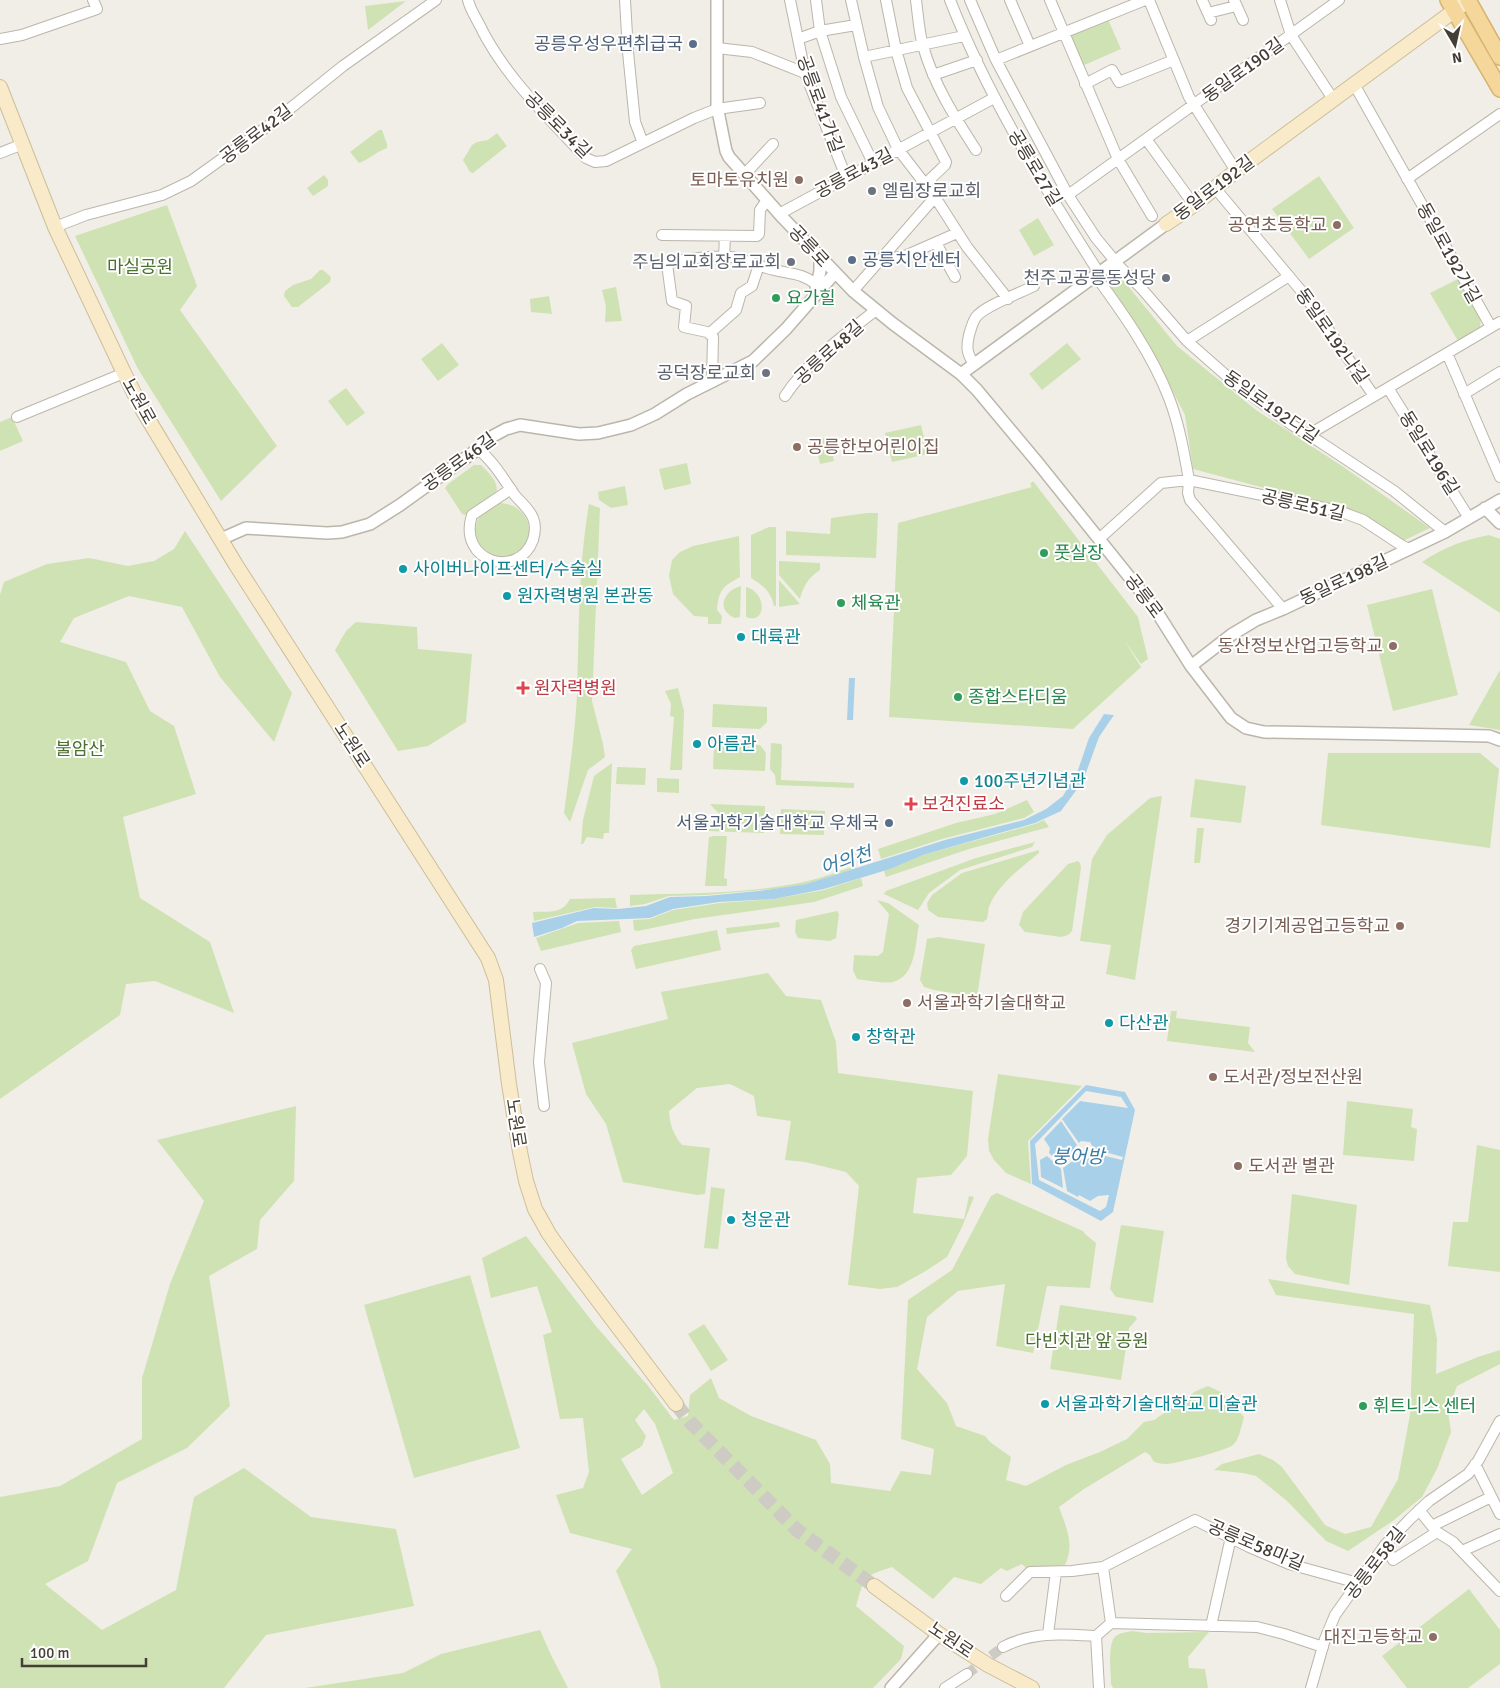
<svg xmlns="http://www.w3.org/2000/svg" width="1500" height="1688" font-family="Signika,'Noto Sans KR',sans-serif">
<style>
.green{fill:#cfe2b3;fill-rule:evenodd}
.water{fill:#a8d1e9}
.pier{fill:#f1eee7;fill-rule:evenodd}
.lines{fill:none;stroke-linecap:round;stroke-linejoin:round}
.minor-tunnel{stroke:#cecbc4;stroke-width:10;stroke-dasharray:10 5;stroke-linecap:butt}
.secondary-tunnel{stroke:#cecbc4;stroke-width:14;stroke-dasharray:14 7;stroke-linecap:butt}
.minor-casing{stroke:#bcb5aa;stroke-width:12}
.tertiary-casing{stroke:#bcb5aa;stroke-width:14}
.secondary-casing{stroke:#cdbe9a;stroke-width:16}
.primary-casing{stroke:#d8b36e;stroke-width:18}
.minor{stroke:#fff;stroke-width:10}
.tertiary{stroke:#fff;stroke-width:11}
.secondary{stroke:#f9ebc9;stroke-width:14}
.primary{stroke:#f5d79c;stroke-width:15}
.service-dot{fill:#5c6f8a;stroke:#fff;stroke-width:2}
.education-dot{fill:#8d6e63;stroke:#fff;stroke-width:2}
.worship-dot{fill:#6b7280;stroke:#fff;stroke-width:2}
.leisure-dot{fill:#2e9e5b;stroke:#fff;stroke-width:2}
.culture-dot{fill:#0f9aa8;stroke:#fff;stroke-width:2}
.health-dot{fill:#e0444e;stroke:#fff;stroke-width:2}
.labels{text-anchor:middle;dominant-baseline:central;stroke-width:4;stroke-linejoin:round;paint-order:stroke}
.service-label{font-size:18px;fill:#4e5e75;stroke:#fff;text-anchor:end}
.street-label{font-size:18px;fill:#443e36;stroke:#fff}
.education-label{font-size:18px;fill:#785e54;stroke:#fff;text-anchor:end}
.worship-label{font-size:18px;fill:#5b616d;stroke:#fff;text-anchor:end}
.park-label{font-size:18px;fill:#4b702f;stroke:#fff}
.leisure-label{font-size:18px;fill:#27864d;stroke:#fff;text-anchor:start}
.culture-label{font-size:18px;fill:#0d838f;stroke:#fff;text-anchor:start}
.health-label{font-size:18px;fill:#be3a42;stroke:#fff;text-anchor:start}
.water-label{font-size:19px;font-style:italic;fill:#3a7da5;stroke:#fff}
</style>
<rect width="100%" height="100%" fill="#f1eee7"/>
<path class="green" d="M406,1L368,30L365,6Z
M1107,17L1121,49L1082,66L1068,34Z
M379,130H382L387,144V148C376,152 368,160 359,163L350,152Z
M497,133L507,146L473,173L470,172L463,160L472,145L477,142L488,140Z
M324,175L328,180V186L313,196L307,188Z
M1319,176L1354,228L1309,259L1272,209Z
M167,205L197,286L180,310L277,446L221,501L138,369L75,236Z
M1038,218L1054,245L1034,256L1019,230Z
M320,270H323L331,277L330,282L298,307H292L284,296L285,291L293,285L311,279Z
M1119,275L1177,346L1256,410L1345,468L1430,528L1403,541L1363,514L1193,469L1185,415L1147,341L1107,281Z
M1460,278L1481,315L1480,329L1458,341L1430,293Z
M616,287L622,321L605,322L606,306L602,290Z
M549,296L552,314L531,312L530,299Z
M442,343L459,365L438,381L421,359Z
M1067,343L1081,359L1042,390L1029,374Z
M346,388L365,413L347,426L328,401Z
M12,417L23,441L0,451V422Z
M921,425L928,454L892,462L885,433Z
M829,437L834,461L820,464L815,440Z
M687,463L691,484L664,490L659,469Z
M474,465H481C488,472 500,482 496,494L466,515L462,514L445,488L448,484Z
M1033,481L1138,617L1148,659L1141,664L1124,640L1141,667L1073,729L889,717L898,523L1032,487L1030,484Z
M625,486L628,505L611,508L599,500L598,492Z
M500,503C536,505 540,552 506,557C502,557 498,558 495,557C488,554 481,549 474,545C475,524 476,509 500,503Z
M589,504L600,508L592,701L603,744L605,757L588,770L570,822L564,813C569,774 575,734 577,695C579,631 578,567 589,504Z
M867,513H878L876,558L786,555V531L830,534L831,518Z
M769,527H776V606H774C771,592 763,585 751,578V535Z
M185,531L292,693L274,742L220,677L182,607L129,596L74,618L60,642L126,662L150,711L174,726L196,794L123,817L140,898L210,942L234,1013L155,981L126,984L120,1015L0,1099V595L4,582L47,564L89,558L128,566L154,561L174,549Z
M1489,535L1500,539V613L1422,562C1444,547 1464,540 1489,535Z
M739,536L740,577C722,587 719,590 717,610L722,616L721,624H708V617L694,616L673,594L669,576L672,560L680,552L693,546Z
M779,561L820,563V570C809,577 803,586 800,599L779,575Z
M779,580L800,604L779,607Z
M741,586L740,617L735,618C715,610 724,590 741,586Z
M746,587C767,592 767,625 746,617Z
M1432,589L1458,695L1393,711L1367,605Z
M356,622L417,627L418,649L472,654L466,722L428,746L398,751L335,650L346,631Z
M1500,670V730L1469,725Z
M678,688L684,711L682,770H670L674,717L670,716L671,704L665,691Z
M713,704L767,707V722L760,729L712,727Z
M714,743L760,745L766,753L765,771L713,769Z
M771,743L781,744L782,746L781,780L854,783V788L776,785L775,775L770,769Z
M1328,753H1480L1499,769L1490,848L1321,825Z
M612,763L609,833H604L603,839L587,837L583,844H581L583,820L594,776Z
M617,767L646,768L645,785L616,784Z
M657,778L679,779V793L657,792Z
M1195,779L1246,786L1241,823L1190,817Z
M1162,796L1135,980L1106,974L1111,945L1080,941L1092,859L1107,835L1150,798Z
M1027,800L1034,812L1024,818L942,839L881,859L878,849L956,823L995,814Z
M710,804L765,806L764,833L707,831L722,817Z
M781,809L825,811L824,835L780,834Z
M1044,820L1049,827L969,849L886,877L884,871L923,855L1035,824Z
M1197,828H1204L1200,863H1194Z
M713,836H727L724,878L727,879V886H705L709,837Z
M1035,842L1032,847L960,870L929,893L918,910L884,894L886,891L976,858Z
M1039,850V853C1022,867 997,885 989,907C988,911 988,915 987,919L983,922L938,917L928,910L927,903L932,895L962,873Z
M1078,861L1080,863L1081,868L1072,931L1068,935L1061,937L1025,932L1019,925L1023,912L1068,864Z
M855,866L857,868L806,884L773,889L706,895L669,896L645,904L630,906V895C688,893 747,894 804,882C822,878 839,871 855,866Z
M861,878L863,886L814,902L695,919L638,931L634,930L633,920L650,919L673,910L720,903L774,899L824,890Z
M615,898L617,908L595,907L534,921L533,912C549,911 561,915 570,899Z
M877,900L888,903L919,925C915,944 916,976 893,982C884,984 866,980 857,979L853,970L854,955L878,956L883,952L889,914Z
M837,911L839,914L836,938L830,941L798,938L795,932L796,920Z
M619,921L621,932L541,951L536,938L578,923Z
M779,922L780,927L727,934L726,928Z
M717,930L721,950L636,969L631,950L634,946Z
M938,937L985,944L977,997L934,990L924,987L920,980L927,939Z
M768,973L786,996L821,1000L836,1042L838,1073L973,1091L967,1156L951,1175L917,1178L913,1213L964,1219L969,1196L974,1197L962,1227L947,1257L924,1272L897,1287L880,1289L848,1285L859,1186L846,1172L805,1162L785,1160L791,1121L757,1116L754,1096L730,1084L697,1088L669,1111C670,1125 673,1134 682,1145L710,1148L705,1194L697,1195L623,1182L606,1124L586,1094L572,1043L668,1019L661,992Z
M1171,1011H1177L1176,1018L1250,1027L1248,1043L1255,1052L1167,1041Z
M998,1074L1082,1086L1028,1141L1031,1184L1006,1173L994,1160L989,1151L988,1139Z
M1347,1101L1413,1109L1411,1127L1417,1129L1414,1161L1343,1155Z
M296,1106L294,1181L260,1220L257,1249L209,1276L230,1406L187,1448L117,1483L88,1561L45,1584L102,1630L176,1590L194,1497L244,1468L311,1517L396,1529L414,1606L266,1635L224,1688H0V1497L60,1486L142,1439V1378L170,1284L204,1201L157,1140Z
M1477,1145L1500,1150V1272L1448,1266L1453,1222H1468Z
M711,1187L725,1189L718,1249L704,1248Z
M997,1193L1083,1231L1085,1234L1096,1243L1090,1288L1047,1286L1033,1353L996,1346L1005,1284L958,1291L927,1317L917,1369L947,1403L956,1426L985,1436L990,1442L1011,1457L1006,1480L1026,1486L1066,1465L1100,1452L1127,1439L1144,1422L1154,1420L1196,1391L1208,1386L1221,1392L1244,1417C1241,1426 1240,1438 1233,1445C1228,1450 1175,1464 1166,1464C1162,1464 1158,1463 1154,1462L1150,1455L1145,1452L1084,1489L1059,1507C1066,1527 1075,1544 1065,1565L1027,1569L1022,1564L1007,1571L1001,1568L981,1584L954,1577L933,1599L892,1567C862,1577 865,1576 856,1606L904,1646L901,1659L873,1688H661L657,1668L616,1571L632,1549L570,1533L556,1495L583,1488L589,1472L583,1418L560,1419L543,1335L552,1332L537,1286L491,1298L482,1258L526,1236L595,1325L649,1387L674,1420L688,1416L690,1395L711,1378L719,1398L751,1416L816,1440L830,1464L831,1483L890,1491L901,1471L931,1475L934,1449L901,1439L908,1300L952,1270L991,1196ZM644,1409L655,1424L673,1473L642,1495L621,1459L642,1446L646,1436L635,1420Z
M1292,1194L1357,1205L1349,1285L1295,1274L1288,1266L1286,1258Z
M1121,1225L1164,1231L1153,1303L1116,1297L1110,1289Z
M470,1275L520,1448L414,1478L364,1305Z
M1268,1279L1430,1305L1437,1339L1436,1374L1478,1357L1500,1350V1364L1457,1386L1448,1411L1451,1432L1437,1469L1422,1497L1394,1520L1348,1551L1326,1541L1286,1500L1256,1476L1243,1473L1214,1470L1222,1464L1259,1454L1273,1460L1282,1467L1325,1525L1345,1534L1371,1527L1398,1479L1410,1415L1414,1314L1276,1295Z
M1060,1305L1135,1316L1137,1319L1129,1328L1121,1380L1050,1369Z
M704,1324L728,1360L711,1371L688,1334Z
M1469,1589L1500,1630V1664L1468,1688H1407L1382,1656Z
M540,1630L551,1655L568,1688H305L403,1673L441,1654Z
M1132,1631L1147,1633L1209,1632L1188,1657L1189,1668L1205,1669L1208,1688H1113L1111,1684C1111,1673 1107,1642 1116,1636C1120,1633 1127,1632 1132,1631Z"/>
<path class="water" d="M849,678H855L853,720H847Z
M1104,714L1114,715L1099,737L1083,781L1061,811L1035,823L923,855L890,869L824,889L774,899L719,902L673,909L650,918L577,921L562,928L534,937L532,923L594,908L618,909L646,906L670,897L706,896L758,891L806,884L945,840L1024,820L1046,809L1063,796L1078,770L1089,738Z
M1086,1085L1125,1092L1135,1110L1113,1212L1101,1221L1032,1184L1030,1141Z"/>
<path class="pier" d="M1086,1091L1121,1097L1128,1108L1080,1101L1062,1119L1079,1143L1081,1141L1090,1142L1094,1149L1123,1157L1122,1160L1093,1153L1091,1158L1083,1160L1078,1157L1063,1168L1067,1191L1078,1197L1079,1195L1090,1201L1098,1196L1109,1195L1106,1207L1100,1211L1039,1180L1035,1144ZM1061,1121L1077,1145L1075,1147L1076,1154L1062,1165L1049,1153L1050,1148L1044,1139ZM1047,1156L1061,1169L1063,1188L1041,1177L1040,1160Z"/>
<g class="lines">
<path class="minor-tunnel" d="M967,1674L1003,1647"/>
<path class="secondary-tunnel" d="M676,1404L690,1422L797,1530L874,1586"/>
<defs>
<path id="minor" d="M468,0C470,9 475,16 479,24C504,76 547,116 586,158L595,162L606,161L694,118L717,109L760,103
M625,0L628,52L635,122L643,143
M790,0L805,73L846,177
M816,0L820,31L841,97L873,163
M851,0L864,57L878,107L898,149L935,197L967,247L1008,299
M886,0L896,50L907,88L946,162L945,165L925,184
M916,0C918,15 919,32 923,46C934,85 954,116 976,150
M950,0C988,97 1043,185 1099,273
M970,0L996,60L1068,195L1096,238L1120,267L1142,289L1187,341L1237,385L1292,425L1320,442L1394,491L1445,532
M1010,0L1030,46
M1050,0L1118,159L1152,216
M1149,0L1189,97L1236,171
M1202,0L1211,20
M1234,0L1243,20
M1280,0L1291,35L1333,99
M1208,13L1236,6
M0,39L22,35L97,9L93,0
M798,39L820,31L856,25
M717,48L752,52L805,73
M864,57L964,36
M996,60L1145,0
M933,75L977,60
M1085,84L1112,70L1119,82L1174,60
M1354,84L1491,327
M1146,139L1194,205
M0,153L23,144
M744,175L773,144
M1407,179L1500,114
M1215,188L1303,293L1374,396
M1068,195L1339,0
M779,214L994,98
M55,227L86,215L162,195L191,181L272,123L343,66L436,0
M662,235L757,236L759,234L760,210L767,200
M936,243L955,277
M724,257L725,236
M878,262L907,255L957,233
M1095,275C1123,313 1152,354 1169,398C1179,424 1184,452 1189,480L1339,511L1363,520L1401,545L1409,549
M853,291L935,197
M710,333L736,310L741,293L752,286L759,265
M1187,341L1289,276
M1447,353L1500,477
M974,364C967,354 966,348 969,335C971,329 972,323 976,317C984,306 1020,293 1034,286
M712,382L713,337L707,332L684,327L686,306L672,301L667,264C678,259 724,254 736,258C749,261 761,267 774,270C790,274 803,273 817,285
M1388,388L1469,518
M1464,394L1500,372
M785,396C808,361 843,336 876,310
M17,417L124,373
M1308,435L1500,322
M478,449C493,461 503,478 514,494C520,502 529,508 533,518C536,525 535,533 533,540C518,580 457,562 472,515L511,489
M1099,539L1161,483L1189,480L1188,493L1190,500L1283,609
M540,969L546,983L539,1062L544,1106
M1475,1464L1500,1514
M1419,1510L1436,1531
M1432,1526L1491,1497
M1385,1545L1393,1560L1437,1532L1453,1542L1500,1591
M1462,1551L1500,1534
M1103,1567L1111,1623
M1006,1596L1030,1572L1072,1571L1103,1567L1195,1520L1249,1547L1289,1564L1358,1583
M1111,1623L1257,1627L1284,1634L1323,1647
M1211,1626L1231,1537
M1048,1634L1056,1572
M1096,1636L1099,1688
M1003,1647C1034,1631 1063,1634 1096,1636L1111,1623
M945,1688L967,1674
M1311,1688L1325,1639L1335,1615L1385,1545L1410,1519L1429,1501L1468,1474L1478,1461L1500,1421"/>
<path id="tertiary" d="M717,0V106L726,151L729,157L783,218L853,291L892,323L961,374L977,390L1038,463L1155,609L1191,666L1231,718L1246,728L1264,732L1444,735L1489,736L1500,740
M815,294L820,271V258
M961,374L1166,224
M1485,508L1500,523
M221,539L246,528L327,533L342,532L370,524L400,505L478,449L493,436L506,429L520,425L579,434L598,433L631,425L655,414L687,394L753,361L786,329L835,273
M1191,666L1231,635L1256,620L1283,609L1445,532L1500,500
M891,1688L939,1634"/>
<path id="secondary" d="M0,87L55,227L124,373L142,409L236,565L488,958L496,980L509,1084L520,1152L526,1181L535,1209L549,1234L566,1258L676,1404
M1166,224L1194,205L1236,171L1462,5
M874,1586L939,1634L988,1665L1032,1688"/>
<path id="primary" d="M1448,0L1500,89
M1468,0L1500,57"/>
</defs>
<use href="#minor" class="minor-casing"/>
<use href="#tertiary" class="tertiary-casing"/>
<use href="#secondary" class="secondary-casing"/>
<use href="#primary" class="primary-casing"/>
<use href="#minor" class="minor"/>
<use href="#tertiary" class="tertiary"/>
<use href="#secondary" class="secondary"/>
<use href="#primary" class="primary"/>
</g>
<g class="service-dot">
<circle cx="693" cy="44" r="5"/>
<circle cx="852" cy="260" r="5"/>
<circle cx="889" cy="823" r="5"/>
</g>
<g class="education-dot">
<circle cx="799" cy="180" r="5"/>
<circle cx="1337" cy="225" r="5"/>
<circle cx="797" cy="447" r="5"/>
<circle cx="1393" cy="646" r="5"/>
<circle cx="1400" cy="926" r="5"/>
<circle cx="907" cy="1003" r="5"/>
<circle cx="1213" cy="1077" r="5"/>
<circle cx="1238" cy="1166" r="5"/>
<circle cx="1433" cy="1637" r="5"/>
</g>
<g class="worship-dot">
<circle cx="872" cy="191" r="5"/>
<circle cx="791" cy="262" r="5"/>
<circle cx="1166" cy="278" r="5"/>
<circle cx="766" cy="373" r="5"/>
</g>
<g class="leisure-dot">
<circle cx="776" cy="298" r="5"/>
<circle cx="1044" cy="553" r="5"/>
<circle cx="841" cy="603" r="5"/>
<circle cx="958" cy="697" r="5"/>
<circle cx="1363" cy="1406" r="5"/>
</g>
<g class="culture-dot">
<circle cx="403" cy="569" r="5"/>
<circle cx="507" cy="596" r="5"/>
<circle cx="741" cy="637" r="5"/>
<circle cx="697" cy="744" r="5"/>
<circle cx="964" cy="781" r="5"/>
<circle cx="1109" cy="1023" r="5"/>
<circle cx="856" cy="1037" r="5"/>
<circle cx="731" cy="1220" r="5"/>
<circle cx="1045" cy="1404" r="5"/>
</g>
<g class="health-dot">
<path d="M520.5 680.5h5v5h5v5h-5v5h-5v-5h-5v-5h5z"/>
<path d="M908.5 796.5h5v5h5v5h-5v5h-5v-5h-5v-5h5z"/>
</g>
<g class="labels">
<g class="service-label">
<text x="683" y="44">공릉우성우편취급국</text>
<text x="862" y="260" text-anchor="start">공릉치안센터</text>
<text x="879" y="823">서울과학기술대학교 우체국</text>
</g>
<g class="street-label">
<text transform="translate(1243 70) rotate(-36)">동일로190길</text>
<text transform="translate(820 104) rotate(70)">공릉로41가길</text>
<text transform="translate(558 125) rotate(45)">공릉로34길</text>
<text transform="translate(256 134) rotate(-37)">공릉로42길</text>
<text transform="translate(1035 168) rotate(59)">공릉로27길</text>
<text transform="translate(854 173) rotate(-28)">공릉로43길</text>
<text transform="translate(1214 188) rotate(-37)">동일로192길</text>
<text transform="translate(809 246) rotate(47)">공릉로</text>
<text transform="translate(1449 253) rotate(61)">동일로192가길</text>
<text transform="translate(1332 336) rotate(55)">동일로192나길</text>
<text transform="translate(829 352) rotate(-42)">공릉로48길</text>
<text transform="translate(139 401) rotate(61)">노원로</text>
<text transform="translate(1271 407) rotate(35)">동일로192다길</text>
<text transform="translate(1429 453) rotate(58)">동일로196길</text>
<text transform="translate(459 462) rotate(-36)">공릉로46길</text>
<text transform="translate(1303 505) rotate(13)">공릉로51길</text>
<text transform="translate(1344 580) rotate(-25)">동일로198길</text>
<text transform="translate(1144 596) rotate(53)">공릉로</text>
<text transform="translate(352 745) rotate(57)">노원로</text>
<text transform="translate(516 1123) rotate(81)">노원로</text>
<text transform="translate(1256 1545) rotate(23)">공릉로58마길</text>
<text transform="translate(1375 1563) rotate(-52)">공릉로58길</text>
<text transform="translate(951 1640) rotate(34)">노원로</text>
</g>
<g class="education-label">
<text x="789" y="180">토마토유치원</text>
<text x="1327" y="225">공연초등학교</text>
<text x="807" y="447" text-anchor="start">공릉한보어린이집</text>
<text x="1383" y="646">동산정보산업고등학교</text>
<text x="1390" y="926">경기기계공업고등학교</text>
<text x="917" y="1003" text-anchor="start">서울과학기술대학교</text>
<text x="1223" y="1077" text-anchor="start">도서관/정보전산원</text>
<text x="1248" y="1166" text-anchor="start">도서관 별관</text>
<text x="1423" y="1637">대진고등학교</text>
</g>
<g class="worship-label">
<text x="882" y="191" text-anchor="start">엘림장로교회</text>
<text x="781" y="262">주님의교회장로교회</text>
<text x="1156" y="278">천주교공릉동성당</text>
<text x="756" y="373">공덕장로교회</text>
</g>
<g class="park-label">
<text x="140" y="267">마실공원</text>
<text x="80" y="749">불암산</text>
<text x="1087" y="1341">다빈치관 앞 공원</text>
</g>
<g class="leisure-label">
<text x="786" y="298">요가힐</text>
<text x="1054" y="553">풋살장</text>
<text x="851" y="603">체육관</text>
<text x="968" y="697">종합스타디움</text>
<text x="1373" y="1406">휘트니스 센터</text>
</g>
<g class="culture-label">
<text x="413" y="569">사이버나이프센터/수술실</text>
<text x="517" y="596">원자력병원 본관동</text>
<text x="751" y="637">대륙관</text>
<text x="707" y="744">아름관</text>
<text x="974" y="781">100주년기념관</text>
<text x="1119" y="1023">다산관</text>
<text x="866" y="1037">창학관</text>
<text x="741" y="1220">청운관</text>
<text x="1055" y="1404">서울과학기술대학교 미술관</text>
</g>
<g class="health-label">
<text x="534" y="688">원자력병원</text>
<text x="922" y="804">보건진료소</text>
</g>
<g class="water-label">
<text transform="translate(846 861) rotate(-18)">어의천</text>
<text x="1078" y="1157">붕어방</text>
</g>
</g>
<g transform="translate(1455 45) rotate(171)" stroke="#ffffff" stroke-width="4" paint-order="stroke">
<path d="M0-4L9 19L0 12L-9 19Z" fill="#443e36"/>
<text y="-8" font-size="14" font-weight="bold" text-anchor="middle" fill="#443e36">N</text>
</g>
<path d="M22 1658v8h124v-8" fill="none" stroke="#443e36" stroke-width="2.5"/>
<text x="30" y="1658" font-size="15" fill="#443e36" stroke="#ffffff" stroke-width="4" paint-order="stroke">100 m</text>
</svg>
